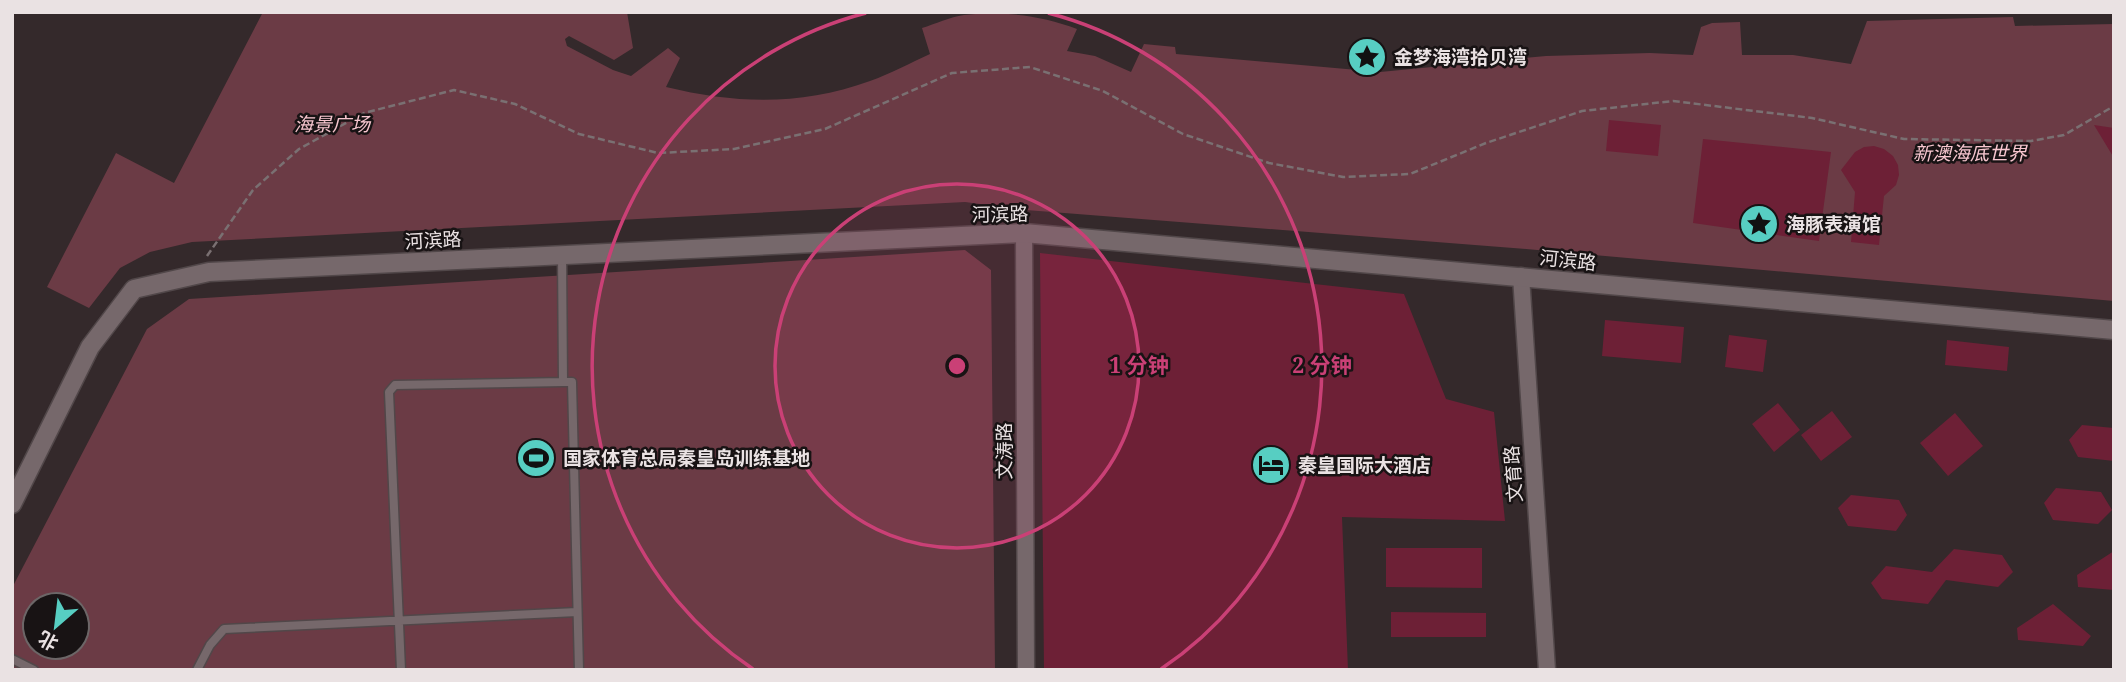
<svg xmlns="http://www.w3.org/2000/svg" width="2126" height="682" font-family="'Noto Serif','Noto Sans SC',serif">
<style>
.green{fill:#6b3b45;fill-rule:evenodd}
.building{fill:#6d2036}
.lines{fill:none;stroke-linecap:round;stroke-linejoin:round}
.service-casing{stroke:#514749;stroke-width:11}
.minor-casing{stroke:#514749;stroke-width:19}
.tertiary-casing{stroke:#514749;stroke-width:21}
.path{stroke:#7a7072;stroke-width:2.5;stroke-dasharray:7 3.5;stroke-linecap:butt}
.service{stroke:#76686b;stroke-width:8}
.minor{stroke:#76686b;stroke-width:16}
.tertiary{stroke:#76686b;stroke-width:18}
.ring{fill:none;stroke:#ca4076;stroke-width:3.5}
.labels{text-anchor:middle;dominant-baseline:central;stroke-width:5;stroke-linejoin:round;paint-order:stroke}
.poi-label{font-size:19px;font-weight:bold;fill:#eae2e3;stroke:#181314;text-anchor:start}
.park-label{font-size:19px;font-style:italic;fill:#f7c6cf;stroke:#181314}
.street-label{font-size:19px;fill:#eae2e3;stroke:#181314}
.centre{fill:#ca4076;stroke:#181314;stroke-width:3.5}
.ring-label{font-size:21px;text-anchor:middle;font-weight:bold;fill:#ca4076;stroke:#181314;stroke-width:5;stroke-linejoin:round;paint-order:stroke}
</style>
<rect width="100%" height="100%" fill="#34292b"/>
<path class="green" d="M263,12H627L633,48L614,60L569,36L565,39L567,46L613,70L631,76L668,48L680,58L666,87C736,104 801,106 870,81C890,74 910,63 930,54L922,28C935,24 950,17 964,15C1003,11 1041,15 1077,29L1067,51L1095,56L1131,72L1144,44L1175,47L1176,54L1380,72L1546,56L1650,53L1693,55L1701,27L1712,23L1740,22L1742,55H1793L1851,64L1867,21L2013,17L2015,26L2114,24V301L1526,249L1026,210L965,202L192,242L150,252L120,268L89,308L47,287L116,153L174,183Z
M965,250L991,270L995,670H12V588L147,329L189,299ZM35,605H77V647H35Z"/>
<path class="building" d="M1609,120L1661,125L1658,156L1606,151Z
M2094,125L2114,128V158Z
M1703,139L1831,152L1819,241L1693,223Z
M1874,146L1884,149L1893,156L1898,165L1899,175L1896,185L1884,196L1879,245L1851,242L1855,192L1841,170L1855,152L1864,147Z
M1040,253L1404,294L1446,399L1494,412L1505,521L1342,517L1348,670H1044Z
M1605,320L1684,327L1681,363L1602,356Z
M1729,335L1767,340L1763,372L1725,367Z
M1947,340L2009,347L2007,371L1945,365Z
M1778,403L1800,430L1774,452L1752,424Z
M1832,411L1852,437L1821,461L1801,435Z
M1955,413L1983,446L1948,476L1920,443Z
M2082,425L2114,428V461L2078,457L2069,440Z
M2056,488L2101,492L2112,510L2098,524L2053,520L2044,503Z
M1851,495L1899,500L1907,515L1896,531L1848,526L1838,508Z
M1386,548H1482V588L1386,587Z
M1954,549L2002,555L2013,572L1998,587L1946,580L1928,604L1882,599L1871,583L1886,566L1932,572Z
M2114,551V590L2078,587L2077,575Z
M2053,604L2091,636L2083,646L2018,640L2017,628Z
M1391,612L1486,613V637H1391Z"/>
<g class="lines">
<defs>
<path id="service" d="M562,255L563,382H572L579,670
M12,659L34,670
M197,670L210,645L224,629L577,612
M401,670L389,392L395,385L563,382"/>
<path id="minor" d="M1024,233L1026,670
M1521,276L1547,670"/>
<path id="tertiary" d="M12,504L90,347L134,289L209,272L1024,233L2114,330"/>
</defs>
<use href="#service" class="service-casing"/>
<use href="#minor" class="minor-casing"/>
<use href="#tertiary" class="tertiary-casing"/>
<path class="path" d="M207,256L253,190L299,149L364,113L454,90L515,104L579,134L658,153L734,149L825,129L952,73L1030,67L1103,91L1183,134L1269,163L1343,177L1410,174L1486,143L1582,111L1673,101L1812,118L1904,139L2031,141L2064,135L2114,106"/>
<use href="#service" class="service"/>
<use href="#minor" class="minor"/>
<use href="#tertiary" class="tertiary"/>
</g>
<circle cx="957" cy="366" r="182" fill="#ca4076" fill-opacity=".12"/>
<g class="ring">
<circle cx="957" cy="366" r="182"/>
<path d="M753 669A365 365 0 0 1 866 13M1048 13A365 365 0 0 1 1161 669"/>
</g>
<defs>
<symbol id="sight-disc" viewBox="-11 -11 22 22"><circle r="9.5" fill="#57cec2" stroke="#181314"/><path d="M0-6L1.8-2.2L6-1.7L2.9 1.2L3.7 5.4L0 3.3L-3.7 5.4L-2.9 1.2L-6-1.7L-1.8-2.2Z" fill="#111"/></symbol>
<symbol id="stadium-disc" viewBox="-11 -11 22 22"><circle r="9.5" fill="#57cec2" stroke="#181314"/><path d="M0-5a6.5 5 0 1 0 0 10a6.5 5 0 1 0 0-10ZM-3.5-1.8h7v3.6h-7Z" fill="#111"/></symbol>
<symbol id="hotel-disc" viewBox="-11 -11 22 22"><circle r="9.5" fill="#57cec2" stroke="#181314"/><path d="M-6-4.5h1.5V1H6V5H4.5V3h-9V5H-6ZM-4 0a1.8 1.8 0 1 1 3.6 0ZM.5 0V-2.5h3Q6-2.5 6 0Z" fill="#111"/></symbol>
</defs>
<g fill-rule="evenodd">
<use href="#sight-disc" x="1345" y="35" width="44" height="44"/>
<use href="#sight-disc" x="1737" y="202" width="44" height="44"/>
<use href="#stadium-disc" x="514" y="436" width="44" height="44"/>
<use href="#hotel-disc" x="1249" y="443" width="44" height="44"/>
</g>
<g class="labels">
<g class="poi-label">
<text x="1394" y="57">金梦海湾拾贝湾</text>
<text x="1786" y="224">海豚表演馆</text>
<text x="563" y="458">国家体育总局秦皇岛训练基地</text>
<text x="1298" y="465">秦皇国际大酒店</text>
</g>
<g class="park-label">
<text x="332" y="124">海景广场</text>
<text x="1970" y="153">新澳海底世界</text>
</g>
<g class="street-label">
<text transform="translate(1000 214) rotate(-1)">河滨路</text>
<text transform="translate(433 240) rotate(-3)">河滨路</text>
<text transform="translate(1568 260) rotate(6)">河滨路</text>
<text transform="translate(1004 451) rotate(-90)">文涛路</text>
<text transform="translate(1513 474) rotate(-94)">文育路</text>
</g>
</g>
<circle cx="957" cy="366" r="10" class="centre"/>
<g class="ring-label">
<text x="1139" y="373">1 分钟</text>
<text x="1322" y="373">2 分钟</text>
</g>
<rect width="2126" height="682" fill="none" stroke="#eae2e3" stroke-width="28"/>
<g transform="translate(56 626) rotate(208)"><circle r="33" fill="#181314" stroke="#6c6667" stroke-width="2"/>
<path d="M0-5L12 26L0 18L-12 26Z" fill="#57cec2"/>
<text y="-10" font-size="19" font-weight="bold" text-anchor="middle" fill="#eae2e3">北</text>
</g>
</svg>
